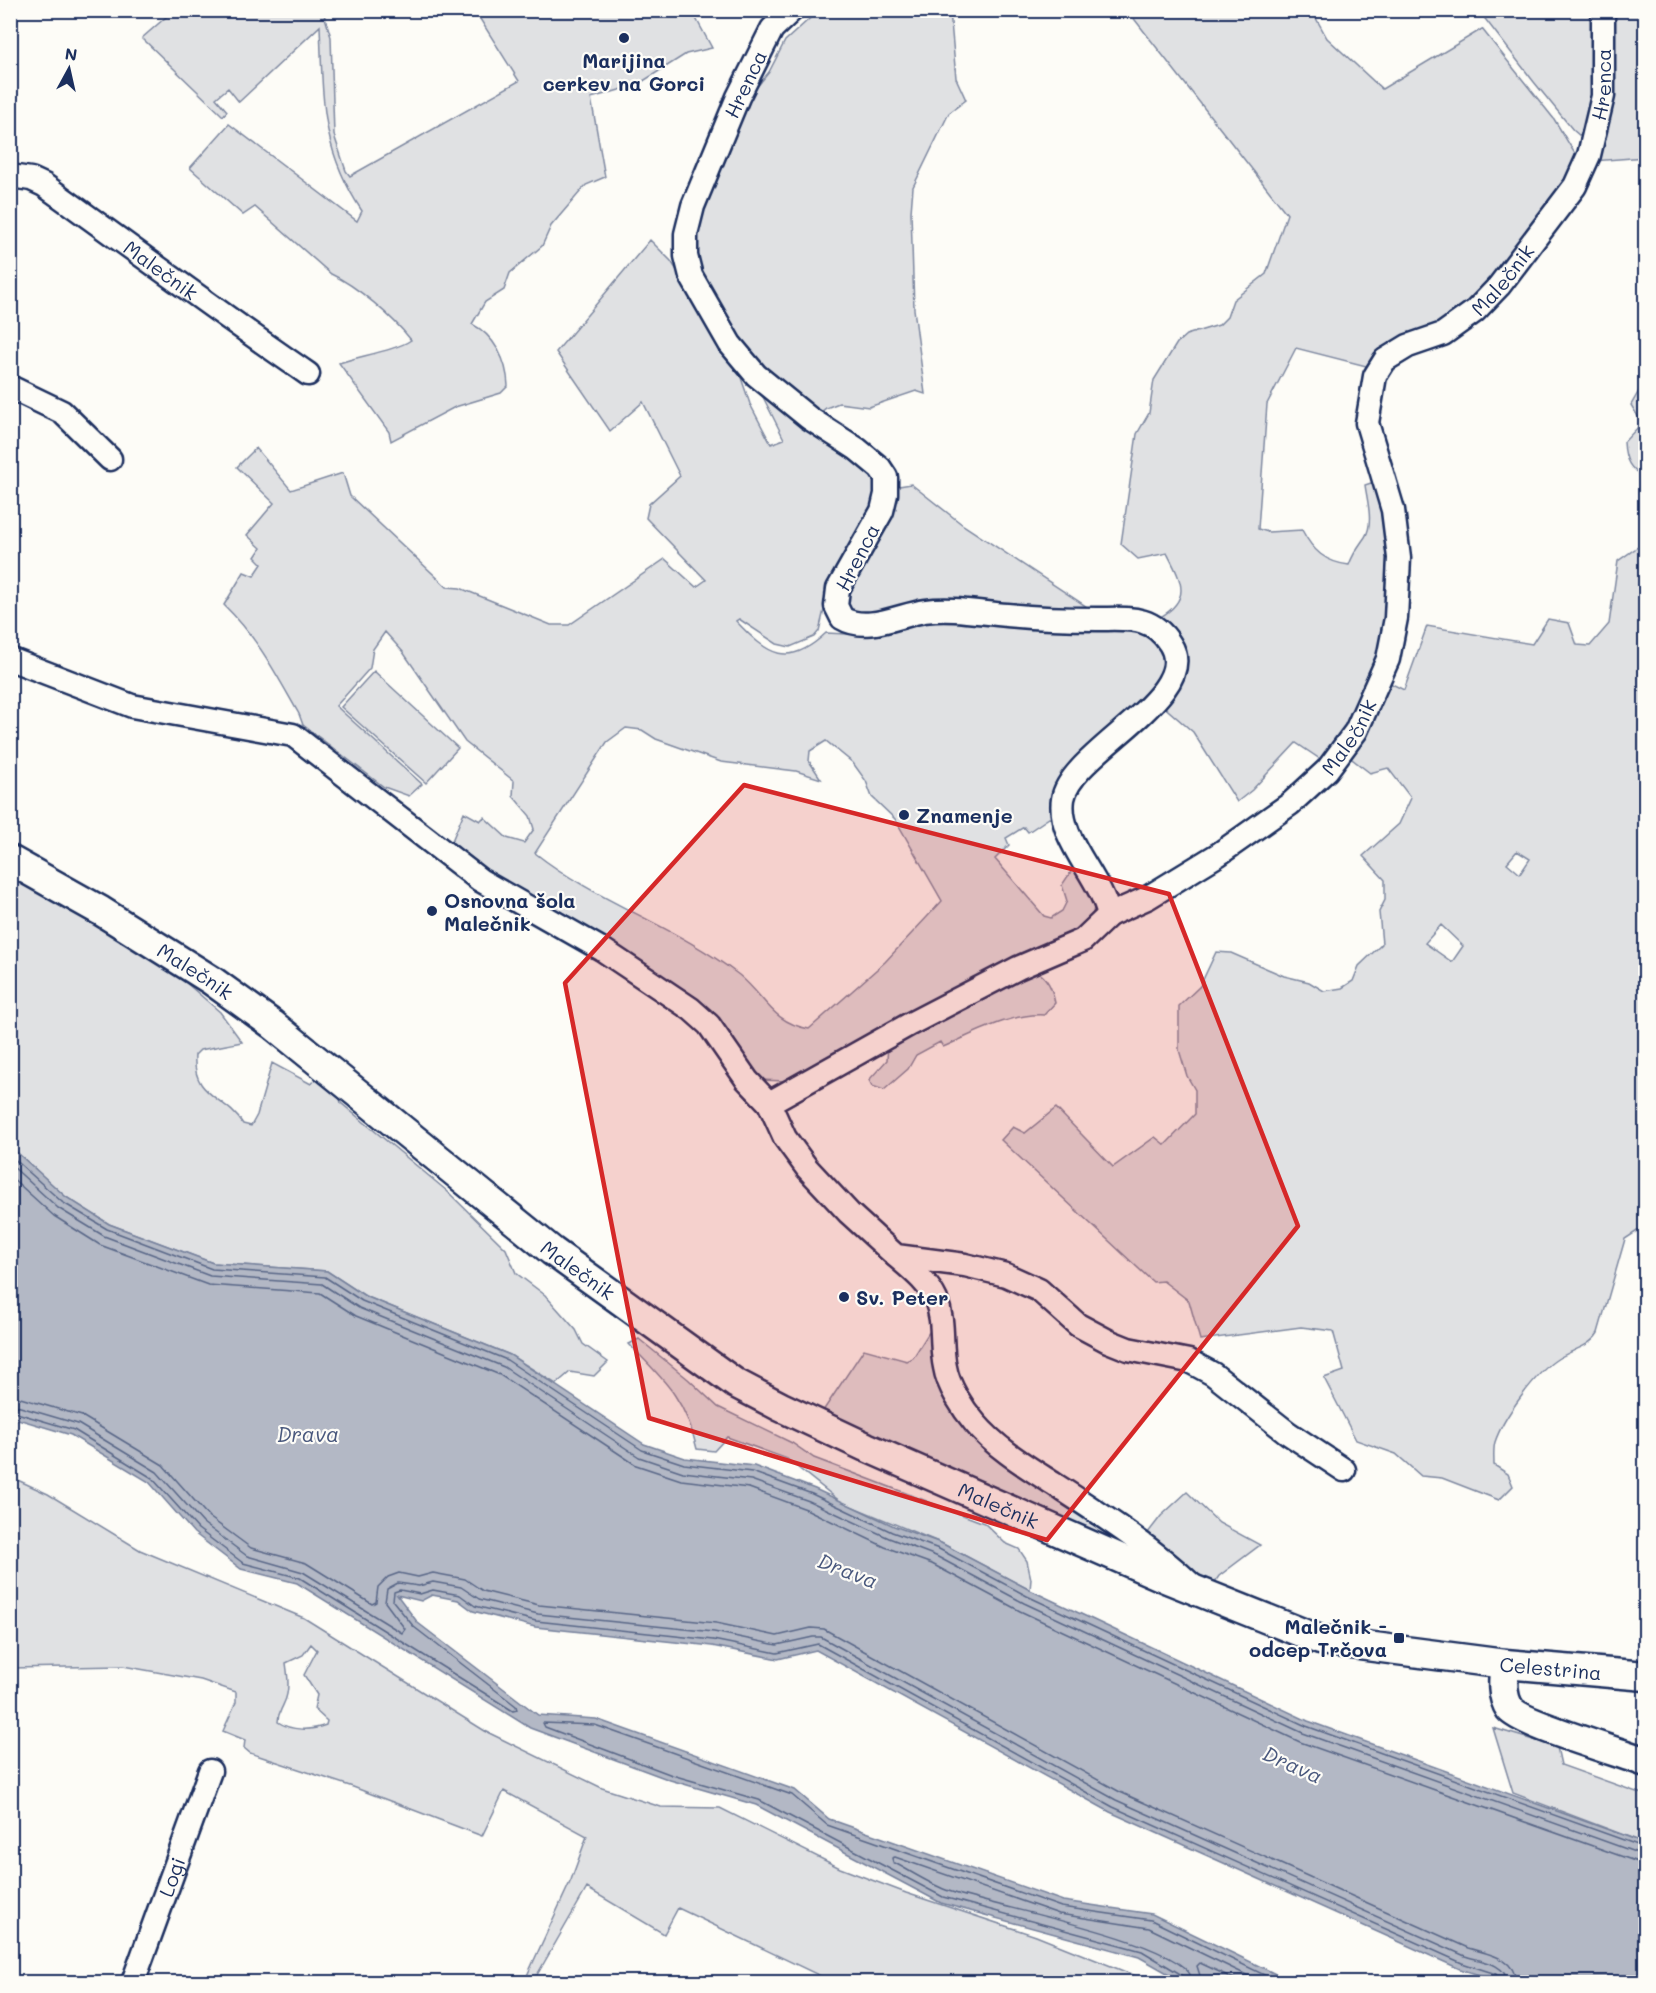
<svg xmlns="http://www.w3.org/2000/svg" width="1656" height="1993" font-family="Mali,sans-serif">
<style>
.green{fill:#e0e1e3;stroke:#7e88a0;stroke-width:1.5;fill-rule:evenodd}
.water{fill:#b3b8c5;stroke:#76819c;stroke-width:1.5}
.lines{fill:none;stroke-linecap:round;stroke-linejoin:round}
.shore{stroke:#586687;stroke-width:1.5}
.minor-casing{stroke:#1b2f5e;stroke-width:27}
.tertiary-casing{stroke:#1b2f5e;stroke-width:33}
.minor{stroke:#fdfcf7;stroke-width:22}
.tertiary{stroke:#fdfcf7;stroke-width:28}
.marked{fill:#d62828;fill-opacity:0.2;stroke:#d62828;stroke-width:4.5;stroke-linejoin:round}
.poi-dot{fill:#1b2f5e;stroke:#fdfcf7;stroke-width:2}
.labels{text-anchor:middle;dominant-baseline:central;stroke-width:4.5;stroke-linejoin:round;paint-order:stroke}
.poi-label{font-size:20px;font-weight:bold;fill:#1b2f5e;stroke:#fdfcf7;text-anchor:start}
.street-label{font-size:20px;fill:#1b2f5e;stroke:#fdfcf7}
.water-label{font-size:21px;font-style:italic;fill:#49587d;stroke:#fdfcf7}
</style>
<rect width="100%" height="100%" fill="#fdfcf7"/>
<filter id="ink" filterUnits="userSpaceOnUse"><feTurbulence type="fractalNoise" baseFrequency=".0167" numOctaves="2"/><feDisplacementMap in="SourceGraphic" scale="12" xChannelSelector="R" yChannelSelector="G"/><feConvolveMatrix kernelMatrix="1 2 1 2 8 2 1 2 1" color-interpolation-filters="sRGB"/></filter>
<g filter="url(#ink)">
<path class="green" d="M173,11H323L331,37L334,135L346,171L350,176L519,81L475,11H692L712,48L686,54L637,85L591,98L605,177L586,185L551,226L542,246L510,273L504,290L485,302L472,324C495,336 507,361 508,386L501,393L455,407L391,441L389,432L339,363C359,356 397,350 411,340C393,317 357,286 331,274L255,207L243,215L190,168L229,124L357,221L362,211C320,148 323,98 320,26L239,102L228,88L216,98L227,111L223,116L142,38Z
M818,11H950L956,78L966,100L949,113L913,187L911,212L914,309L925,394L916,391L869,407L839,403L826,408L814,418L766,374L707,293L692,245L699,210L747,99L769,72L785,41Z
M1128,11H1312L1327,38L1382,89L1482,29L1554,119L1577,157L1575,165L1514,256L1457,317L1370,367L1296,348L1267,404L1258,529L1268,532L1302,530C1313,551 1325,562 1349,565C1353,553 1358,547 1365,537C1374,523 1367,500 1365,485L1374,482L1393,552L1383,653L1343,735L1323,761L1296,743L1252,790L1237,802L1193,732L1161,704L1182,652L1177,633L1159,618C1192,599 1182,582 1167,553L1138,559L1121,544L1137,434L1149,413L1154,380L1177,343L1186,335L1219,325L1227,317L1233,300L1266,274L1287,214Z
M1479,11H1598L1597,66L1586,141L1573,130L1534,82Z
M1611,11H1645V157L1593,161Z
M650,240L671,261L736,363L750,404L771,444L784,439L762,395L767,393L857,458L879,483L880,495L829,589L819,631L814,637L790,647L777,644L739,619L736,621C768,655 788,669 826,633L847,634L873,630L926,616L1148,628L1166,654L1165,676L1107,736L1057,819L1049,818L1028,832L1024,827L1006,838L1009,845L995,859L1044,916L1051,918L1062,911L1067,901L1062,885L1074,867L1096,897L1091,923L787,1081L759,1080L735,1046L550,913L449,848L464,812L480,821L484,817L507,838L524,843L534,829L530,816L513,796L514,781L465,742L403,652L385,632L373,649L370,668L336,706L422,784L409,796L384,787L303,725L299,714C276,674 258,638 224,605L244,572L254,576L262,564L255,557L261,548L247,535L274,503L237,467L256,448L291,490L343,473L350,496L447,587L460,588L551,625H569L665,559L696,587L706,580L646,518L649,504L680,476L643,402L610,431L556,352ZM626,728L642,730L656,739L721,762L796,771L821,779L809,761L810,751L826,741L853,763L866,781L872,797L895,819L942,901L885,962L809,1029C771,1022 766,997 739,975C676,926 597,902 535,853L607,742Z
M1645,387V479C1630,468 1625,462 1624,442L1642,423L1631,405L1639,391Z
M911,484L963,525L1095,612L852,620L845,595L893,487Z
M1645,542V1226L1625,1239L1598,1333C1589,1348 1570,1350 1556,1360C1535,1374 1503,1418 1495,1442C1493,1449 1494,1458 1494,1465L1508,1474L1513,1486L1499,1500L1442,1478L1421,1476L1396,1454L1356,1440L1324,1378L1344,1371L1333,1331L1301,1327L1200,1340L1189,1301L1163,1281L1153,1282L1001,1140L1013,1127L1025,1133L1056,1108L1113,1167L1155,1137L1165,1145L1195,1114V1090L1187,1076L1179,1050V1006L1200,986L1216,952L1231,953L1284,976L1309,982L1324,991L1342,988L1353,981L1359,966L1382,944L1379,912L1385,900V880L1363,856L1399,824L1411,798L1388,768L1370,773L1348,756L1386,681L1404,690L1427,626L1532,644L1548,619L1569,623L1577,645L1590,646L1609,624L1618,561ZM1517,851L1530,859L1520,874L1507,863ZM1441,925L1463,946L1452,962L1425,943Z
M374,671L458,748L426,783L341,707Z
M11,876L179,971L184,981L220,1012L242,1042L200,1050L195,1055C192,1098 225,1095 243,1124L251,1126L257,1115L272,1063L311,1084L315,1078L340,1098L341,1103L447,1191L506,1249L516,1273L545,1295L576,1330L583,1344L608,1362L594,1376L570,1372L556,1384L510,1355L365,1296L327,1271L213,1263L109,1224L66,1197L11,1147Z
M1035,970C1048,978 1052,988 1055,1003L1044,1015C1010,1013 974,1034 943,1047L940,1042L916,1055L908,1069L884,1090L872,1086L869,1080L887,1060L888,1045Z
M931,1329L954,1403L1114,1533L1108,1546L821,1414L864,1349L907,1361L913,1358Z
M639,1339L688,1379L718,1407L792,1443L814,1458L984,1523L1005,1543L1019,1549L1027,1561L1031,1579L1030,1590L941,1543L841,1502L787,1459L727,1437L714,1451L697,1449C685,1398 665,1381 629,1344Z
M11,1477L48,1494L140,1550L304,1618L485,1731L602,1788L661,1807L720,1808L840,1868L906,1893L1036,1936L1151,1982H833L678,1908L664,1934L587,1888L533,1982L525,1980L571,1880L587,1836L504,1791L482,1836L353,1787L250,1753L244,1748L245,1740L223,1731L236,1702V1692L201,1680L123,1666L11,1668ZM311,1644L317,1650L304,1675L317,1695L314,1709L327,1721L326,1725C311,1731 291,1731 278,1722C278,1712 281,1711 284,1703C290,1691 288,1677 286,1663L303,1655Z
M1187,1492L1219,1523L1260,1545L1219,1576L1213,1585L1144,1538L1161,1516Z
M1493,1728L1557,1747L1561,1765L1645,1795V1843L1513,1793Z"/>
<path class="water" d="M11,1147L66,1197L109,1224L213,1263L327,1271L365,1296L510,1355L644,1444L685,1458L754,1466L815,1489L894,1526L941,1543L1030,1590L1308,1721L1645,1843V1982H1502L1460,1969L1110,1812L816,1650L778,1659L712,1646L535,1627L473,1611L458,1600L432,1595L421,1601L397,1595L418,1623L538,1715L596,1719L795,1790L829,1819L1063,1901L1152,1914L1292,1982H1183L1139,1957L941,1903L756,1805L670,1780L530,1728L297,1583L241,1569L194,1533L149,1482L71,1435L11,1417Z"/>
<g class="lines">
<path class="shore" d="M10,1155L62,1202L107,1229L212,1269L325,1277L362,1301L507,1360L642,1450L684,1464L752,1472L812,1494L892,1532L939,1549L1027,1596L1306,1726L1646,1848
M10,1164L58,1208L104,1236L210,1276L322,1284L359,1308L504,1367L639,1457L683,1472L751,1480L809,1501L889,1538L936,1556L1024,1603L1303,1733L1646,1856
M10,1176L54,1216L100,1245L208,1285L320,1293L356,1316L500,1375L636,1465L681,1480L749,1488L806,1509L885,1547L932,1564L1020,1611L1300,1742L1646,1865
M10,1395L82,1416L163,1465L209,1517L251,1548L306,1563L372,1604L376,1602L378,1587L388,1577L399,1573L418,1577L433,1573L465,1579L483,1591L539,1605L716,1623L777,1636L811,1628L824,1629L1120,1792L1468,1948C1488,1954 1515,1957 1516,1982
M10,1404L78,1424L157,1472L203,1523L247,1556L303,1572L402,1633L405,1629L385,1602L387,1589L398,1583L419,1586L433,1582L461,1587L479,1599L538,1614L714,1632L777,1645L813,1637H821L1116,1800L1465,1956C1480,1961 1506,1963 1507,1982
M10,1411L74,1430L152,1478L198,1529L243,1563L300,1578L513,1711L517,1710L516,1706L414,1627L393,1601L394,1592L400,1590L420,1594L433,1590L460,1595L475,1606L536,1621L713,1640L777,1653L818,1644L1113,1807L1462,1963L1496,1974L1500,1982
M1185,1982L1182,1975L1142,1951L943,1897L759,1800L672,1775L545,1727L543,1723L595,1725L792,1795L827,1825L1061,1907L1151,1920L1279,1982
M1193,1982C1191,1941 985,1906 946,1890C928,1883 910,1871 893,1862L892,1858L895,1857L1059,1914L1149,1928L1261,1982
M1202,1982L1197,1966L1200,1963L1241,1982"/>
<defs>
<g id="minor">
<path d="M792,10L772,29L738,97L693,206L686,234V256L691,276L730,344L756,375L809,418L857,449L880,468L886,477V494L882,511L838,589L836,606L842,618C867,633 899,615 925,611C952,607 980,613 1007,615C1038,618 1067,619 1098,619C1129,619 1152,615 1170,644C1203,695 1070,752 1063,799C1057,839 1100,875 1109,915"/>
<path id="s1" d="M10,176L31,179L44,185C132,248 219,313 308,374"/>
<path d="M10,387L62,412L110,459"/>
<path d="M10,659L132,706L293,735L480,880L603,950L691,1009L709,1025L747,1080L769,1103L785,1138L807,1168L849,1213L896,1256L965,1265L1006,1275L1039,1290L1078,1325L1108,1341L1128,1349L1189,1361L1213,1374L1288,1433L1344,1470"/>
<path id="s2" d="M769,1103L910,1024L1018,968L1083,940L1109,915L1147,898L1219,854L1290,804L1327,770L1356,731L1388,659L1396,618L1399,558L1393,510L1367,423L1375,376L1385,360L1408,346L1443,334L1475,311L1499,286L1575,186L1589,155L1603,96V10"/>
<path d="M896,1256C911,1269 928,1282 936,1300C945,1322 940,1344 945,1367C948,1386 963,1409 975,1423C997,1449 1026,1466 1054,1484C1103,1516 1152,1547 1194,1587"/>
<path id="s3" d="M133,1982L210,1771"/>
</g>
<g id="tertiary">
<path id="s4" d="M10,860L101,911L211,980L272,1024L552,1251L735,1383L781,1407L866,1447L1165,1578L1320,1640L1505,1664L1646,1676"/>
<path d="M1505,1664C1503,1679 1501,1696 1510,1709C1522,1724 1622,1753 1646,1762"/>
</g>
</defs>
<use href="#minor" class="minor-casing"/>
<use href="#tertiary" class="tertiary-casing"/>
<use href="#minor" class="minor"/>
<use href="#tertiary" class="tertiary"/>
</g>
</g>
<path class="marked" d="M744,785L1169,894L1298,1226L1047,1540L649,1418L565,983Z"/>
<g class="poi-dot">
<circle cx="624" cy="38" r="6"/>
<circle cx="904" cy="815" r="6"/>
<circle cx="432" cy="911" r="6"/>
<circle cx="844" cy="1297" r="6"/>
<rect x="1393" y="1632" width="12" height="12" rx="3"/>
</g>
<g class="labels">
<g class="poi-label">
<text x="624" y="60" text-anchor="middle">Marijina<tspan x="624" dy="23">cerkev na Gorci</tspan></text>
<text x="916" y="815">Znamenje</text>
<text x="444" y="900">Osnovna šola<tspan x="444" dy="23">Malečnik</tspan></text>
<text x="856" y="1297">Sv. Peter</text>
<text x="1387" y="1626" text-anchor="end">Malečnik -<tspan x="1387" dy="23">odcep Trčova</tspan></text>
</g>
<g class="street-label">
<text stroke="none"><textPath href="#s2" startOffset="1458">Hrenca</textPath></text>
<text transform="translate(745 84) rotate(-65)">Hrenca</text>
<text stroke="none"><textPath href="#s1" startOffset="180">Malečnik</textPath></text>
<text stroke="none"><textPath href="#s2" startOffset="1233">Malečnik</textPath></text>
<text transform="translate(857 557) rotate(-63)">Hrenca</text>
<text stroke="none"><textPath href="#s2" startOffset="693">Malečnik</textPath></text>
<text stroke="none"><textPath href="#s4" startOffset="216">Malečnik</textPath></text>
<text stroke="none"><textPath href="#s4" startOffset="702">Malečnik</textPath></text>
<text stroke="none"><textPath href="#s4" startOffset="1186">Malečnik</textPath></text>
<text stroke="none"><textPath href="#s4" startOffset="1767">Celestrina</textPath></text>
<text stroke="none"><textPath href="#s3" startOffset="112">Logi</textPath></text>
</g>
<g class="water-label">
<text x="308" y="1433">Drava</text>
<text transform="translate(848 1570) rotate(21)">Drava</text>
<text transform="translate(1293 1764) rotate(24)">Drava</text>
</g>
</g>
<rect width="1656" height="1993" fill="none" stroke="#fdfcf7" stroke-width="36"/>
<rect x="18" y="18" width="1620" height="1957" fill="none" stroke="#1b2f5e" stroke-width="2" filter="url(#ink)"/>
<g transform="translate(69 69) rotate(8)" stroke="#fdfcf7" stroke-width="4.5" paint-order="stroke">
<path d="M0-4.5L10 22L0 15L-10 22Z" fill="#1b2f5e"/>
<text y="-9" font-size="16" font-weight="bold" text-anchor="middle" fill="#1b2f5e">N</text>
</g>
</svg>
